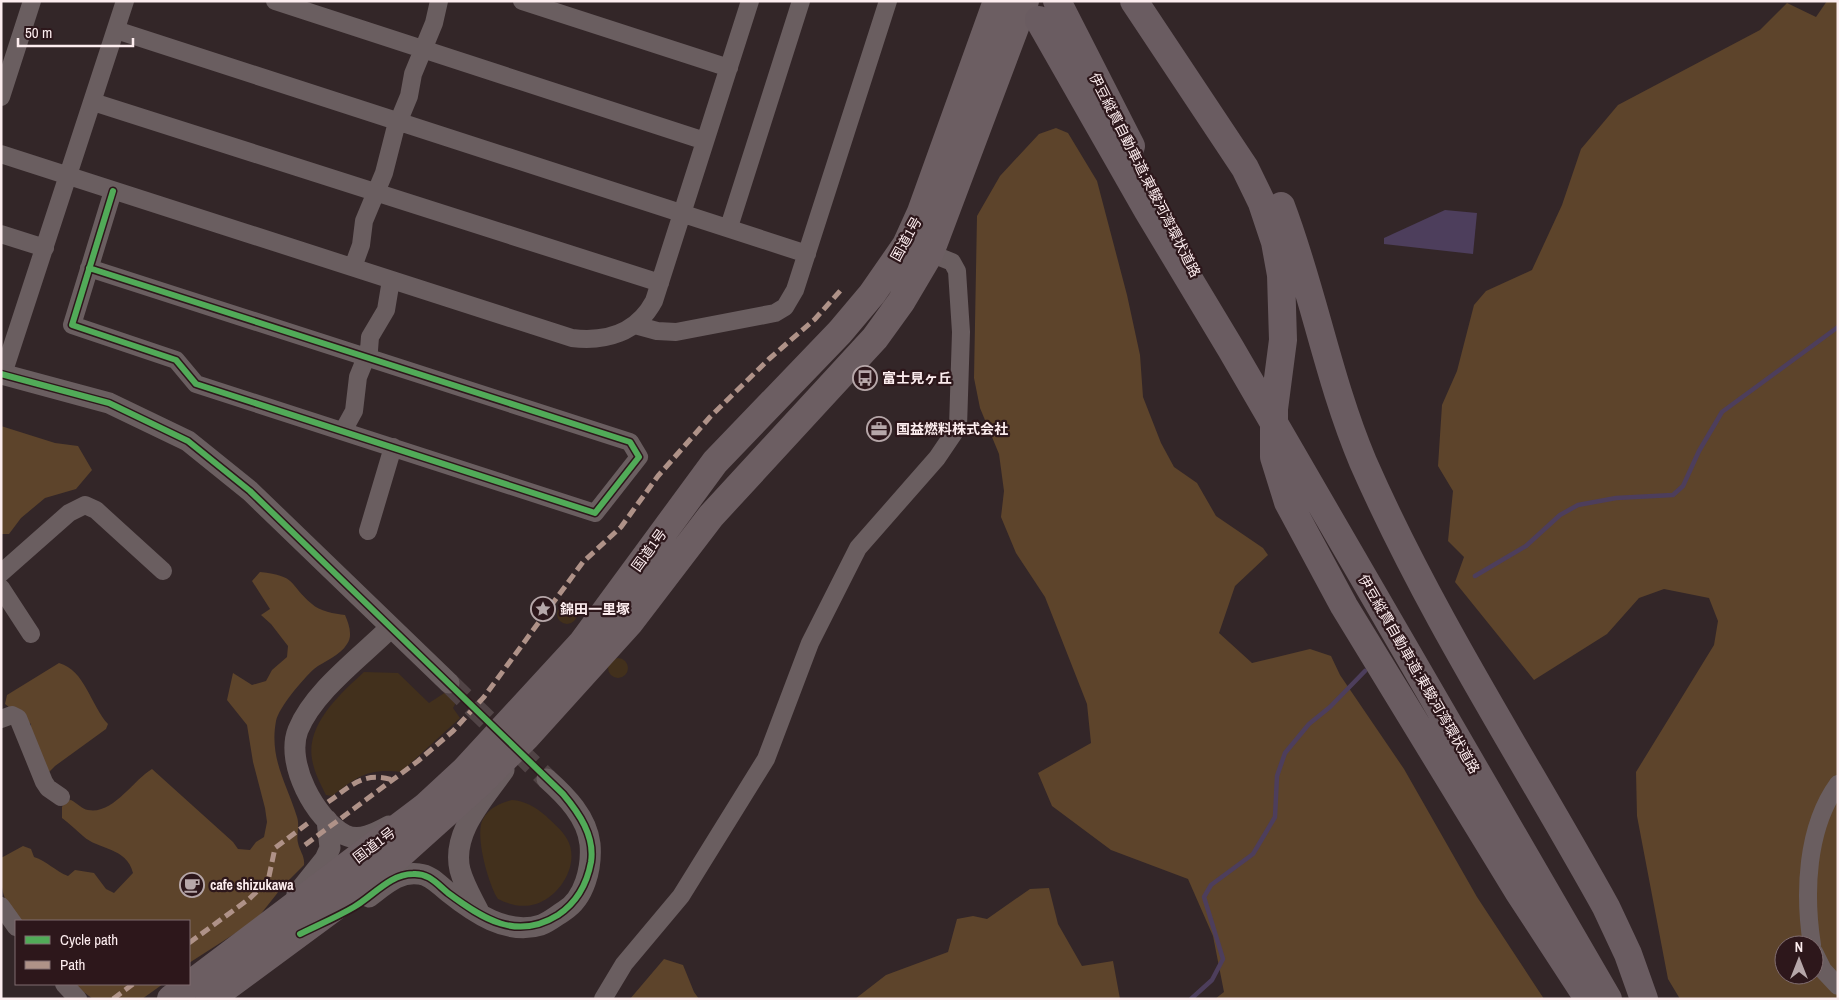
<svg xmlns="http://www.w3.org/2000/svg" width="1839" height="1000" font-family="'Archivo Narrow','Noto Sans JP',sans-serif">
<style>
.green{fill:#42301c}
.forest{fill:#5d442b;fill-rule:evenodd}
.water{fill:#4d3e5c}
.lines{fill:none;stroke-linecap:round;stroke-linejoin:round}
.stream{stroke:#4d3e5c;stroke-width:4.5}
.tertiary-tunnel{stroke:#514446;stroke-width:21;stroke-dasharray:21 11;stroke-linecap:butt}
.minor{stroke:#6a5e60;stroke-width:18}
.tertiary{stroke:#6a5e60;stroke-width:21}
.trunk{stroke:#6c5e62;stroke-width:28}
.motorway{stroke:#6a5c61;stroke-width:28}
.quiet{stroke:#af9288;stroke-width:5;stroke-dasharray:10 5;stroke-linecap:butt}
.cycleway-casing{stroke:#2d171b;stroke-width:9}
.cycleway{stroke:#51ab58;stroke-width:6}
.labels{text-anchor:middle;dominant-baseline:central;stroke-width:4.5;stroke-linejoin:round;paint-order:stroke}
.street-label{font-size:14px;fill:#fdedef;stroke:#2d171b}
.poi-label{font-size:14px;font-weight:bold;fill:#fdedef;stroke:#2d171b;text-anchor:start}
</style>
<rect width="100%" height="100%" fill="#332628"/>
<path class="green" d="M557 614a10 10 0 1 1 20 0a10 10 0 1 1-20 0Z
M608 668a10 10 0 1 1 20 0a10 10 0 1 1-20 0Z
M364,672L398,673L429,703L449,690L458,699L453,708L460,718L401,772C367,768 357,777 332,796L326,795C320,783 314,772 312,759C306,724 341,693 364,672Z
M512,800C526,801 535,807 546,816C553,823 562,830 567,839C581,863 560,897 536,904C522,908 510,905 498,899C489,886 474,834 483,819C489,808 500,803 512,800Z"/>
<path class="forest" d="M1827,1H1838V999H1680L1668,979L1637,816L1636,772L1714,645L1718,621L1709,598L1664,589L1639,598L1607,634L1534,680L1455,582L1464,557L1448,541L1453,491L1438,466L1442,405L1457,371L1474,305L1486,291L1532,270L1562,205L1581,149L1618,105L1760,30L1787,3L1816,17ZM1784,945H1814V975H1784Z
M1056,128L1068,133L1097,181L1127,295L1140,355L1143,397L1161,443L1174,467L1197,483L1216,516L1263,548L1268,555L1235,586L1219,633L1252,663L1310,649L1331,656L1340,675L1404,769L1477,897L1544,999H1215L1224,992L1213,936L1188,879L1111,850L1052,806L1038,773L1091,743L1087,704L1045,597L1016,553L1001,517L1004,491L999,454L980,408L974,378L977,216L1000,176L1039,134Z
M1,426L55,443L78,446L92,470L76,489L45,498L21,518L9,534H1Z
M260,572C298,576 288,584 312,604C319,611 335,614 345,615C349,624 353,636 347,644C340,656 324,661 314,669C303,679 279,707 276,721C269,759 287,784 297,817C300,826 296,835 298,843C300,852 305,856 304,865L283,886L256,920L189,963V921H21C0,899 1,888 1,858L23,846L31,849L34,857C47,861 55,871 68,876L75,870L94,873L106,889L114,893L133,873C127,847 98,850 83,836C76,830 70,824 62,818V807L65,801L71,800C77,803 82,809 88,810C113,815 133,780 152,769L233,842L238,849L250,850L256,842L264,837L267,822L265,808L253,762L247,725L227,700L233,673L252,685L266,681L272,670L287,657L288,646L271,624L261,615L270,609L252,581Z
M59,663C85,670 91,706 108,724L106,729L55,766L46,775L31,736V724L5,704L7,695Z
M1049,888L1058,924L1082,966L1113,961L1120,999H855L886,975L948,952L957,919L973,916L987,919L1030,889Z
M664,959L683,965L694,992L699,999H630Z
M73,984H163L142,999H93Z"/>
<path class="water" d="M1445,210L1477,213L1473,254L1384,244V238Z"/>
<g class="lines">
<path class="stream" d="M1475,576L1526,546L1560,515L1578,505L1616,498L1673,495L1683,486L1699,451L1722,412L1838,327
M1191,999L1212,980L1223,959L1204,897L1211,885L1253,854L1275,817L1277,776L1285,753L1309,724L1330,707L1365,671"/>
<path class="tertiary-tunnel" d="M449,683L547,779"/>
<path class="minor" d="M275,1L705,141
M522,1L729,68
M116,30L807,254
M1,97L32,1
M93,102L660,283
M1,154L572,338C606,342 637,333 654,301L750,1
M729,227L801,1
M1,234L45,248
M353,267L361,245L364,221L384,173L395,130L409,96L413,74L434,23L439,1
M89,268L630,442L639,457L595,513L196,384L176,360L72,325L113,191
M635,325L657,331L676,332L775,313L785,307L795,290L888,1
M3,374L125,1
M343,431L354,411L358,377L369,350L370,337L386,310L391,280
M368,531L393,447
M1,573L69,513L85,505L96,510L163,571
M1,588L31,634
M1,719L12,715L18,718L44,782L48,788L61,797
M1,906L16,927
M1812,945C1804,894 1806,828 1838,784
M1814,952L1823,970L1838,986
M64,984L78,999
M603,999L624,964L681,896L766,759L810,643L858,548L937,458L958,427L961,332L957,271L952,262L922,250"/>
<path class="tertiary" d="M1,374L109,403L188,441L250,491L449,683
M389,826C376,833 360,842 345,835C315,819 285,763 298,730C314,691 361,657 390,628
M297,894L325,859L330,848L327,820
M369,897C384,886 399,871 419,874C431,875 439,885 448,892C473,912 507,936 541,925C549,922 556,916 564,911C585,898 592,867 590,844C587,817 566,796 547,779
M479,912C472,898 464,885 460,870C451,832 485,798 504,770"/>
<path class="trunk" d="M171,999L425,807L465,770L582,643L715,462L840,332L872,294L906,245L921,212L997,1
M210,999L374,878L482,781L526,737L630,622L711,516L875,338L901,302L930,253L1025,1"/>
<path class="motorway" d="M1057,1L1131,146
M1134,1L1245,168L1262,203L1275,242L1281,275L1283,340L1274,409V457L1288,502L1344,606L1518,891L1582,989
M1039,20L1148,211L1231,349L1608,999
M1281,206C1313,290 1328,379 1363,462C1431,617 1524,759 1606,907L1628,954L1644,999"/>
<path class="quiet" d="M328,802C351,786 363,771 393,780
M305,845L418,761L453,731L484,697L583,562L621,527L658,476L710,417L769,359L815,319L841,290
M189,943L249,899L268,881L275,848L311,821
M113,999L133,984"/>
<defs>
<path id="cycleway" d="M89,268L630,442L639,457L595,513L196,384L176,360L72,325L113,191
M1,374L109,403L188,441L250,491L563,794C579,813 595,836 591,862C587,884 576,903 558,915C517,941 483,919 448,893C437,884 429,873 413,874C390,874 373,896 354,907C337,917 318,925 300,934"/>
</defs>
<use href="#cycleway" class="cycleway-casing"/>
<use href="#cycleway" class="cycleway"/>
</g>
<defs>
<symbol id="bus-ring" viewBox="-11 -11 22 22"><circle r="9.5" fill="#2d171b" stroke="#b6a7a9" stroke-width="1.5"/><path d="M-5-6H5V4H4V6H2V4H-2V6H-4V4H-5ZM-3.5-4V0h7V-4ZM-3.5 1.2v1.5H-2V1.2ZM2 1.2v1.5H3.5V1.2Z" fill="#b6a7a9"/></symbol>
<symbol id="office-ring" viewBox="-11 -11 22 22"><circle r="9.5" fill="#2d171b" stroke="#b6a7a9" stroke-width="1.5"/><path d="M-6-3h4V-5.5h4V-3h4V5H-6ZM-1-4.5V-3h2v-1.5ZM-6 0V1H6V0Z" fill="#b6a7a9"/></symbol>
<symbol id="sight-ring" viewBox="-11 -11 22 22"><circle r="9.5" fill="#2d171b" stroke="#b6a7a9" stroke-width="1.5"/><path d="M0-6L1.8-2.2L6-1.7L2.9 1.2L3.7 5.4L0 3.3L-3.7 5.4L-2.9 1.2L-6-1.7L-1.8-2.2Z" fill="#b6a7a9"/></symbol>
<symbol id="cafe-ring" viewBox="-11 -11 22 22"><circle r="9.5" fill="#2d171b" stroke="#b6a7a9" stroke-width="1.5"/><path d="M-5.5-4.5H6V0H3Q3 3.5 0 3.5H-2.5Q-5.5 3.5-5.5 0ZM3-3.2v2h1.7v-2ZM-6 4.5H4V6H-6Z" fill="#b6a7a9"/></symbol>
</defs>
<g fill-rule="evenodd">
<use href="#bus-ring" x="851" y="364" width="28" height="28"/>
<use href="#office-ring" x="865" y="415" width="28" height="28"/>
<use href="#sight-ring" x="529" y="595" width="28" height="28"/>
<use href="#cafe-ring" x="178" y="871" width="28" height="28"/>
</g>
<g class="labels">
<g class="street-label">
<text transform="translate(1145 175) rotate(63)">伊豆縦貫自動車道;東駿河湾環状道路</text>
<text transform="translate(906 239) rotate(-61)">国道1号</text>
<text transform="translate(649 550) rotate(-54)">国道1号</text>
<text transform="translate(1419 674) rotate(60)">伊豆縦貫自動車道;東駿河湾環状道路</text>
<text transform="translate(374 845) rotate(-37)">国道1号</text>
</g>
<g class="poi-label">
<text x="882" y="378">富士見ヶ丘</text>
<text x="896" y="429">国益燃料株式会社</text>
<text x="560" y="609">錦田一里塚</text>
<text x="210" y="885">cafe shizukawa</text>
</g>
</g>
<rect width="1839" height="1000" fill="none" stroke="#fdedef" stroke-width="5"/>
<rect x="15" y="920" width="175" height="65" fill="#2d171b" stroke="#806d70"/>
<rect x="25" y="936" width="25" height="8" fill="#51ab58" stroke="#806d70"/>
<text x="60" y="945" font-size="15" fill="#fdedef">Cycle path</text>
<rect x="25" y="961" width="25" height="8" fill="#af9288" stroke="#806d70"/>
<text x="60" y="970" font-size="15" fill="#fdedef">Path</text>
<g transform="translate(1799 960)"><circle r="24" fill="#2d171b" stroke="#806d70"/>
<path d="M0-4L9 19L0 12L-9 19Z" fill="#b6a7a9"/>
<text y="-8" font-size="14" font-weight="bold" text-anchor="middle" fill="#fdedef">N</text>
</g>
<path d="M18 38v8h115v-8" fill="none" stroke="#fdedef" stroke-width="2.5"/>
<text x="25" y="38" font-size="15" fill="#fdedef" stroke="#2d171b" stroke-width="4" paint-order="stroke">50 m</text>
</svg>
